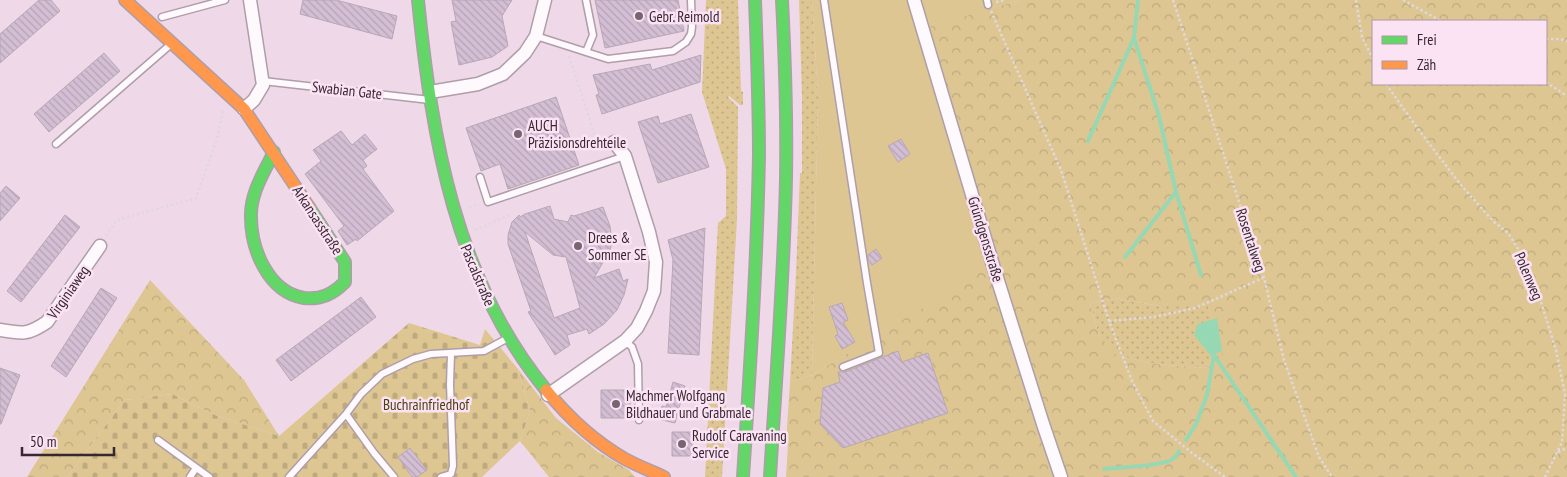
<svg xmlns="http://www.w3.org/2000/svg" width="1567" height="477" font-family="'PT Sans Narrow',sans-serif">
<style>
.grass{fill:url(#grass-dots)}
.forest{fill:url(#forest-crowns);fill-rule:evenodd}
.cemetery{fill:url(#cemetery-stones)}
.garden{fill:#ddc692}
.water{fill:#97d8b4}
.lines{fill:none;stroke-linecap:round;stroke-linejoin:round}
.stream{stroke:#97d8b4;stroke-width:4}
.building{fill:url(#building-back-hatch);stroke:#b6a8b4;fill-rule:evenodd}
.lane-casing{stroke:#af9ea9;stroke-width:9}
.street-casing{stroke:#af9ea9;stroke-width:15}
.fast-casing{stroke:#af9ea9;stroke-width:14}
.slow-casing{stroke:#af9ea9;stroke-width:14}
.path{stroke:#e0d8dd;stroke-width:2.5;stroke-dasharray:2.5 2.5;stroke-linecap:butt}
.lane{stroke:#fdf9fc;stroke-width:6}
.street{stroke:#fdf9fc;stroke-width:12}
.fast{stroke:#63d668;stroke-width:11}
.slow{stroke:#ff974d;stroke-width:11}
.poi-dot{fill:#776572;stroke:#fbe3f4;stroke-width:2}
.labels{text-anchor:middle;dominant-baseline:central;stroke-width:5;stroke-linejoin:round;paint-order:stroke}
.poi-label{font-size:15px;fill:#362732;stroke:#fbe3f4;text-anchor:start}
.street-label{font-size:15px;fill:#362732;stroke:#fbe3f4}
.park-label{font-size:15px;fill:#493f11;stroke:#fbe3f4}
</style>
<defs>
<pattern id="grass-dots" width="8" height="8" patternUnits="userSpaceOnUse" patternTransform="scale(1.25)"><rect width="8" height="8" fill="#ddc692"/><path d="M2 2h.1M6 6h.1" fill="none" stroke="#beaa7e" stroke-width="1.8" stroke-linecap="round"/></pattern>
<pattern id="forest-crowns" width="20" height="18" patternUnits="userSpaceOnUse" patternTransform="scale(1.25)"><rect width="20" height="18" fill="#ddc692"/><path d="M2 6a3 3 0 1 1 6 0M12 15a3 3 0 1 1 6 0" fill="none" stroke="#beaa7e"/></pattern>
<pattern id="cemetery-stones" width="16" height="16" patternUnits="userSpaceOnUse" patternTransform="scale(1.25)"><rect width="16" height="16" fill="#ddc692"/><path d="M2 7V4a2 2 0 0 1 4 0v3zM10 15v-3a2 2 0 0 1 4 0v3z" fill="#beaa7e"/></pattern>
<pattern id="building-back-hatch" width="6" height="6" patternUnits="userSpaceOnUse" patternTransform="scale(1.25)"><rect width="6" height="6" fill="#d3bed4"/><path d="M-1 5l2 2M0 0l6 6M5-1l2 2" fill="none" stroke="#b6a3b6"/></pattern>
</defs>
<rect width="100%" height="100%" fill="#efd9e8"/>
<path class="grass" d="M706,0H738L741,91L743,92V105H740L729,96L728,97L738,107L737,219L722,477H705L718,223L726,216V169L702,92Z
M799,0H812L818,96L812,375L790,382L796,273L800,173H802V96Z
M1114,298L1159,306H1208L1225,360L1205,368L1155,364L1115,355L1099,335L1090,304Z"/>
<path class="forest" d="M1020,0H1567V477H786L788,444L786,443L790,382L812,375L993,264L923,28ZM1373,21H1546V84H1373ZM1114,298L1159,306H1208L1224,360L1205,368L1155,364L1116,355L1099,335L1090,304Z
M150,280L244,380L279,436L215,415L172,394L125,400L67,477H27Z
M518,369L556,418L598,452L629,470L635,477H549L520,441L530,411Z"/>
<path class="cemetery" d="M409,323L480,345L485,329L518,369L530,411L520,441L482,477H67L125,400L172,394L215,415L279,436Z"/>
<path class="garden" d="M812,0H1020L923,29L993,265L812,375L818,96Z"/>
<path class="water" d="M1217,318L1222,351L1211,356L1194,335L1198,324Z"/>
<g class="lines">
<path class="stream" d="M1138,0L1134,38L1159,116L1176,192L1201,275
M1088,141L1134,38
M1125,257L1176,192
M1212,350L1214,355L1296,477
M1186,440L1196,424L1207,395L1214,355
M1104,469C1121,467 1156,467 1171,460C1175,458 1177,455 1179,451"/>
</g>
<path class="building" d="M39,0H51L60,11L0,63V34Z
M303,0H336L397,16L392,39L300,14Z
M452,0H512L502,16L508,46L492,57L459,65L451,22L456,21Z
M595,0H678L684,31L605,48Z
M104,53L120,71L49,132L34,114Z
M701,55L700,82L602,114L596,95L599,94L593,75L650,64L652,70Z
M556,97L579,165L508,189L500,164L481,171L466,128Z
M691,114L709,167L658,183L638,122L658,116L660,124Z
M341,131L352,145L365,134L377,149L363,160L367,166L363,169L394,211L357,241L356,239L347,245L338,231L344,226L305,174L321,161L313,150Z
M901,139L910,154L898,162L888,146Z
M6,186L20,198L0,221V193Z
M550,206L554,219L568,222L571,215L574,216L603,207L610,226L612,242L610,250L594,278L619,269L623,281L628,279L624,295L617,310L604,324L589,334L587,329L567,335L570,345L555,355L528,312L531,311L508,244V235L512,222L519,215L520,217L525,214ZM525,232L553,255L566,257L580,308L554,318Z
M65,215L80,227L21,302L7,291Z
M705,228L699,355L668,353L673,260L668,240Z
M876,249L882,258L872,265L868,259V255Z
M101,288L117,298L66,377L51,366Z
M361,297L376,317L291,381L276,360Z
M842,303L848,320L843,322L855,342L842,349L835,336L838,334L829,307Z
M898,351L902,362L928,353L948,413L843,448L820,424L823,388L840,382L838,372H845Z
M0,368L20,375L1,424H0Z
M673,382L685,386L675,423L658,419L662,406L666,407Z
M601,390H630V418H601Z
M672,432H692V456H672Z
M410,448L427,470L417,477H412L398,457Z"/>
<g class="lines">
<defs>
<path id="lane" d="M824,0L867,283L879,353L843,367
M987,0L988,5
M162,17L225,0
M536,36L608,59L673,51L686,42L691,34L692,27L691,0
M586,52L593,35L586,0
M263,81L430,100
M56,144L170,45
M480,177L488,202L625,156
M625,341L632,347L638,364L639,420
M158,440L209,477
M190,477L196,468
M289,477L346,414
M394,477L374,453L346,414L361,394L382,374L413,359L431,354L484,351L508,338
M441,477L451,474L453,466L450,384L451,354"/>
<path id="street" d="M914,0L993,265L1043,424L1061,477
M430,92L478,84L503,74L525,53L536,36L545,0
M244,109L254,100L263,85L250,0
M0,330C22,334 28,335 47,322L100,246
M548,395L625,341L637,328L646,311L654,291L656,262L649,232L625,156L614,142"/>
<path id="fast" d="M418,0C432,139 455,279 546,390
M274,152C264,172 250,194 251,217C251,249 268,292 304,298C321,300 333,294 345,282V262L309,207
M743,477C750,370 757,263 759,155C759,104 757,52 755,0
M770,477C776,377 784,278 786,178C787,119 785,59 782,0"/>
<path id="slow" d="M125,0L244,109L309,207
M546,390C568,417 595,442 625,459C638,466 651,471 664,477"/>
</defs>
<use href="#lane" class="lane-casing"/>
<use href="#street" class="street-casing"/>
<use href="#fast" class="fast-casing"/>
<use href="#slow" class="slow-casing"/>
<path class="path" d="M1173,0L1264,278L1284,360L1319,457L1332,477
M1356,0L1362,37L1373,59
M1403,0L1441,21
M996,2L1005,0
M991,11L1061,170L1109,321L1132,381L1153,421L1192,453L1225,477
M1546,39H1560L1567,41
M569,56L597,142H603
M1546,82L1567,96
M1386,84L1418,129L1460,184L1493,221L1508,233L1522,255L1541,302L1556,350L1565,394L1562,442L1545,477
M469,207L479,204
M475,230L512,214
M106,236L117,220L196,198L217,139L223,109
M1109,321L1154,317L1195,308L1263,278
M1558,452L1567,448"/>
<use href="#lane" class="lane"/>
<use href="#street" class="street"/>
<use href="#fast" class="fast"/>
<use href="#slow" class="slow"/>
</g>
<g class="poi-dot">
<circle cx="639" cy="16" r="5"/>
<circle cx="518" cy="134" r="5"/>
<circle cx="578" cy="246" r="5"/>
<circle cx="616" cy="404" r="5"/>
<circle cx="682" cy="444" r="5"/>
</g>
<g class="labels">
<g class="poi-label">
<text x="649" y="16">Gebr. Reimold</text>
<text x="528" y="125">AUCH<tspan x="528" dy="17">Präzisionsdrehteile</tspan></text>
<text x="588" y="237">Drees &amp;<tspan x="588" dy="17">Sommer SE</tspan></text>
<text x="626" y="395">Machmer Wolfgang<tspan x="626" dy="17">Bildhauer und Grabmale</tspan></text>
<text x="692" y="435">Rudolf Caravaning<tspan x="692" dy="17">Service</tspan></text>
</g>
<g class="street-label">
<text transform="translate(347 90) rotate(6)">Swabian Gate</text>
<text transform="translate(318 220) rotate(57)">Arkansasstraße</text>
<text transform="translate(986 239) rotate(73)">Gründgensstraße</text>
<text transform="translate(1251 240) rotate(72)">Rosentalweg</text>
<text transform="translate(478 275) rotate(67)">Pascalstraße</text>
<text transform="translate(1529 276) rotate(67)">Polenweg</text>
<text transform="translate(68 292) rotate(-55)">Virginiaweg</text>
</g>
<g class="park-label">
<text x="426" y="404">Buchrainfriedhof</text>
</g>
</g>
<rect x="1372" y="20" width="175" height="65" fill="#fbe3f4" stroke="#ac98a6"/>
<rect x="1382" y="36" width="25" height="8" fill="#63d668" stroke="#ac98a6"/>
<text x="1417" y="45" font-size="15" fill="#362732">Frei</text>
<rect x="1382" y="61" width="25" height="8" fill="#ff974d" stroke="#ac98a6"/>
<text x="1417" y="70" font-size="15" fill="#362732">Zäh</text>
<path d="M22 447v8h92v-8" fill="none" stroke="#362732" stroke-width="2.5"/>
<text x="30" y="447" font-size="15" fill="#362732" stroke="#fbe3f4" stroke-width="4" paint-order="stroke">50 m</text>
</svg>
